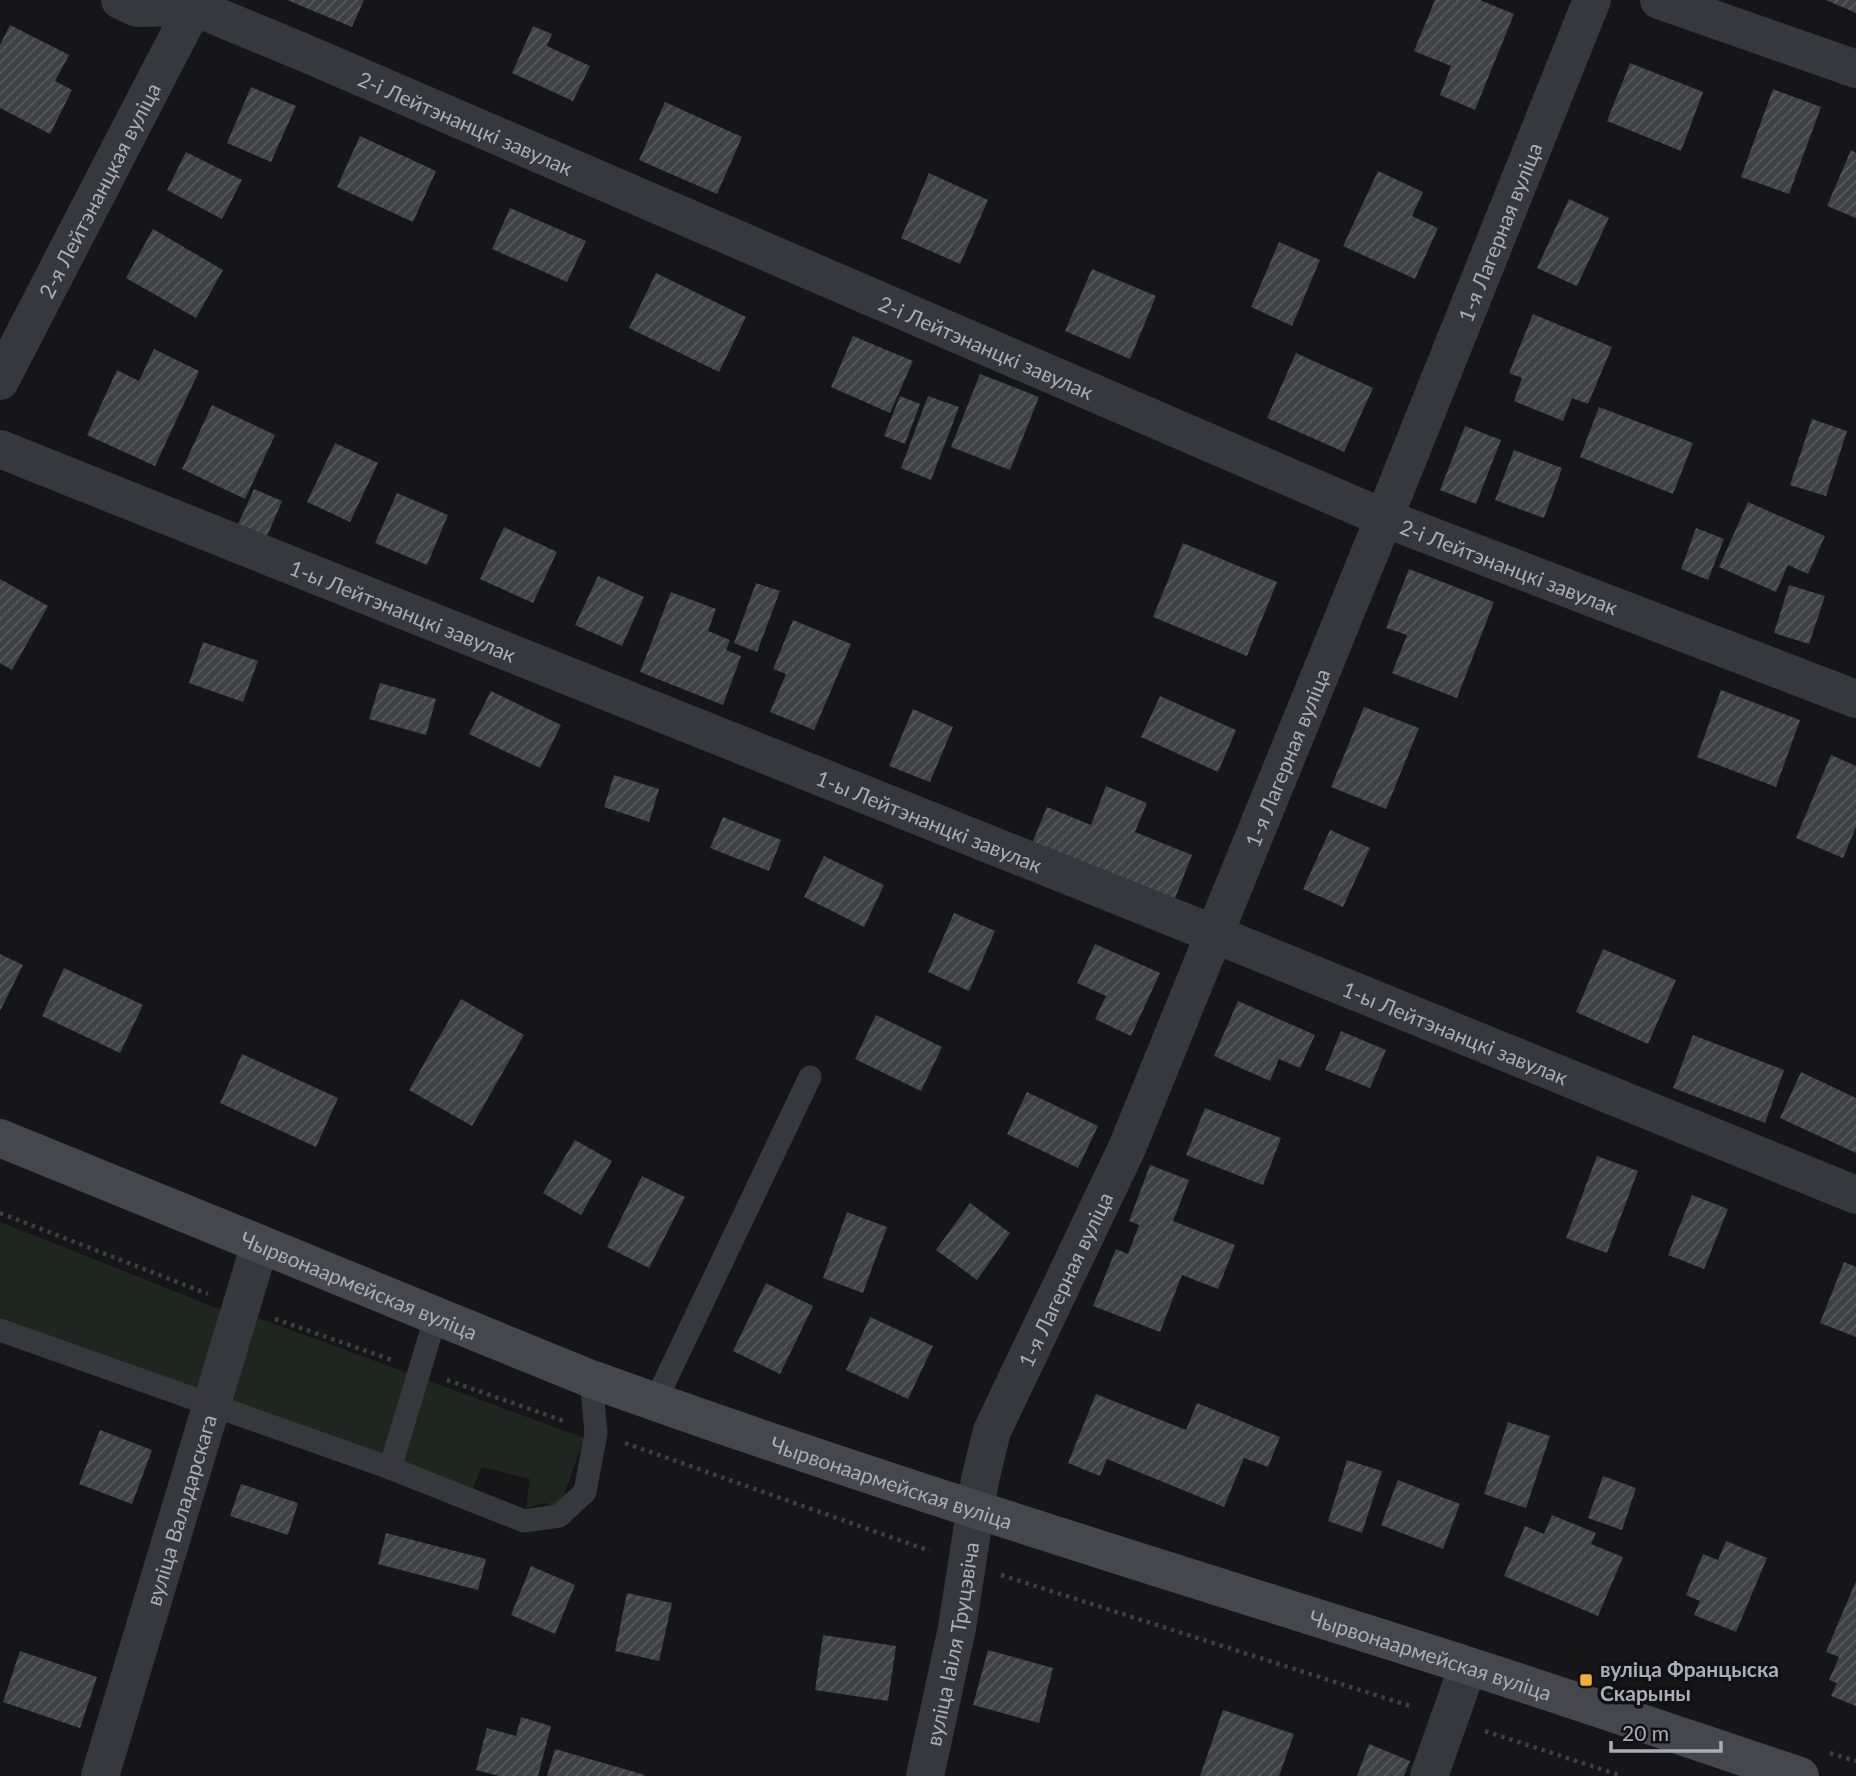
<svg xmlns="http://www.w3.org/2000/svg" width="1856" height="1776" font-family="Lato,sans-serif">
<style>
.green{fill:#1e261f}
.building{fill:url(#building-hatch)}
.lines{fill:none;stroke-linecap:round;stroke-linejoin:round}
.path{stroke:#3d3f44;stroke-width:4.5;stroke-dasharray:3.5 5;stroke-linecap:butt}
.service{stroke:#37383d;stroke-width:23}
.minor{stroke:#37383d;stroke-width:38}
.secondary{stroke:#45474d;stroke-width:38}
.poi-dot{fill:#f2b134;stroke:#111113;stroke-width:2.5}
.labels{text-anchor:middle;dominant-baseline:central;stroke-width:7;stroke-linejoin:round;paint-order:stroke}
.street-label{font-size:21px;fill:#a8adb8;stroke:#111113}
.poi-label{font-size:21px;font-weight:bold;fill:#a8adb8;stroke:#111113;text-anchor:start}
</style>
<defs>
<pattern id="building-hatch" width="6" height="6" patternUnits="userSpaceOnUse" patternTransform="scale(1.75)"><rect width="6" height="6" fill="#404145"/><path d="M-1 1l2-2M0 6l6-6M5 7l2-2" fill="none" stroke="#595a5e"/></pattern>
</defs>
<rect width="100%" height="100%" fill="#161618"/>
<path class="green" d="M0,1222L232,1314L208,1394L0,1320Z
M245,1313L413,1375L386,1458L219,1398Z
M424,1379L584,1438L564,1495L556,1509L546,1503L526,1508L530,1479L482,1467L471,1492L396,1465Z"/>
<path class="building" d="M287,0H364L352,27Z
M1435,0H1480L1514,14L1475,110L1440,95L1451,66L1414,51Z
M1826,0H1856V13Z
M10,25L69,55L55,81L72,90L50,134L0,108V45Z
M533,26L552,34L547,46L590,66L573,101L512,73Z
M1630,63L1703,92L1681,151L1607,121Z
M251,87L296,106L271,162L227,143Z
M1773,89L1821,107L1789,194L1741,177Z
M665,102L742,137L717,194L639,160Z
M360,136L436,171L413,222L337,187Z
M1851,150L1856,153V218L1827,206Z
M186,152L242,180L222,219L167,190Z
M1378,171L1423,192L1412,216L1438,228L1415,279L1343,246Z
M929,173L988,200L960,264L901,238Z
M1569,199L1609,218L1577,286L1537,268Z
M510,208L586,241L567,282L492,249Z
M153,229L223,270L196,318L126,278Z
M1279,242L1320,260L1292,326L1251,307Z
M1092,269L1156,296L1130,359L1065,331Z
M656,273L746,317L719,372L629,328Z
M1533,314L1612,347L1588,404L1572,398L1563,421L1514,401L1522,378L1509,373Z
M853,336L913,361L890,413L831,387Z
M154,349L199,371L155,466L87,435L117,370L139,381Z
M1296,353L1373,388L1344,452L1267,418Z
M980,374L1039,397L1010,470L951,447Z
M900,396L920,404L905,444L884,436Z
M928,396L959,407L931,480L901,468Z
M212,405L275,435L245,499L182,469Z
M1599,407L1693,443L1673,494L1580,457Z
M1812,419L1847,431L1826,496L1790,485Z
M1465,426L1501,440L1476,504L1440,490Z
M335,443L378,463L350,522L307,502Z
M1514,450L1562,468L1544,518L1495,500Z
M254,489L282,501L264,543L235,531Z
M397,493L448,515L427,565L375,543Z
M1748,502L1825,536L1808,574L1788,565L1776,592L1719,567Z
M504,527L557,552L533,603L480,579Z
M1696,528L1724,539L1708,580L1681,569Z
M1183,543L1277,582L1247,656L1153,617Z
M1409,569L1494,602L1457,698L1392,673L1407,635L1386,628Z
M598,576L644,597L622,646L575,625Z
M0,579L48,606L12,670L0,663Z
M756,583L780,591L757,652L734,643Z
M1789,585L1825,596L1809,644L1774,633Z
M671,592L716,609L708,631L730,640L726,650L741,656L723,705L640,672Z
M793,620L851,644L814,730L770,712L786,674L773,669Z
M203,642L258,661L243,702L189,683Z
M380,683L436,699L426,735L369,719Z
M1721,690L1800,720L1776,787L1697,757Z
M491,691L561,725L540,768L469,734Z
M1160,696L1236,730L1218,772L1141,737Z
M1364,707L1419,728L1386,809L1331,787Z
M913,709L953,727L930,782L889,766Z
M1831,755L1856,766V827L1843,858L1796,838Z
M614,775L659,789L649,822L604,807Z
M1106,786L1147,803L1135,832L1192,855L1172,906L1030,848L1047,807L1091,825Z
M723,817L781,840L769,871L710,848Z
M1330,830L1370,848L1343,907L1303,889Z
M824,856L884,885L864,927L804,897Z
M954,913L995,931L969,991L928,972Z
M1095,944L1160,973L1131,1036L1095,1019L1106,996L1077,983Z
M1603,949L1676,980L1648,1044L1576,1012Z
M0,954L23,965L0,1011Z
M64,968L143,1005L120,1053L42,1016Z
M461,999L524,1035L472,1126L409,1090Z
M1238,1001L1315,1035L1300,1068L1279,1059L1270,1081L1214,1056Z
M876,1015L942,1047L921,1091L855,1059Z
M1341,1031L1386,1050L1370,1088L1325,1070Z
M1693,1035L1784,1070L1765,1123L1673,1088Z
M242,1054L338,1098L316,1147L220,1103Z
M1801,1072L1856,1098V1153L1780,1118Z
M1027,1092L1098,1126L1078,1168L1007,1134Z
M1205,1108L1281,1138L1263,1185L1186,1155Z
M575,1140L612,1161L581,1215L543,1193Z
M1597,1156L1638,1171L1607,1253L1566,1238Z
M1150,1165L1189,1180L1173,1221L1235,1245L1218,1289L1182,1275L1160,1332L1093,1306L1116,1249L1128,1254L1139,1225L1129,1221Z
M642,1176L685,1197L649,1268L607,1247Z
M1692,1195L1728,1209L1704,1269L1668,1255Z
M970,1203L1010,1233L977,1280L936,1250Z
M847,1212L887,1227L863,1293L823,1278Z
M1844,1262L1856,1267V1337L1820,1323Z
M766,1283L813,1306L780,1374L733,1351Z
M870,1317L933,1346L908,1399L846,1370Z
M1096,1394L1186,1430L1197,1403L1280,1437L1268,1467L1244,1458L1224,1507L1107,1459L1100,1476L1068,1463Z
M1508,1422L1550,1436L1526,1508L1484,1494Z
M100,1430L152,1450L132,1504L79,1484Z
M1347,1460L1382,1471L1362,1533L1328,1521Z
M1603,1476L1636,1488L1622,1530L1588,1518Z
M1398,1480L1460,1504L1443,1549L1381,1525Z
M241,1484L298,1503L288,1535L230,1516Z
M1552,1515L1596,1533L1591,1544L1623,1557L1598,1616L1504,1576L1525,1526L1544,1534Z
M386,1533L486,1559L478,1590L378,1564Z
M1726,1541L1767,1558L1736,1632L1694,1615L1700,1601L1686,1595L1703,1554L1718,1560Z
M531,1566L575,1585L555,1634L511,1615Z
M1856,1581V1706L1831,1696L1837,1683L1829,1680L1839,1657L1826,1652Z
M627,1593L672,1603L659,1661L615,1651Z
M823,1635L896,1646L888,1701L815,1690Z
M988,1650L1053,1668L1039,1723L973,1705Z
M20,1651L97,1677L80,1728L3,1702Z
M1223,1710L1294,1734L1279,1776H1200Z
M521,1717L551,1726L538,1776H499L476,1770L487,1728L516,1736Z
M1369,1744L1410,1761L1404,1776H1357Z
M555,1749L645,1775L644,1776H547Z"/>
<g class="lines">
<path class="path" d="M0,1213L208,1294
M275,1319L392,1360
M447,1380L564,1421
M625,1443L930,1551
M1001,1575L1413,1707
M1485,1731L1622,1776
M1830,1753L1856,1761"/>
<path class="service" d="M0,1330L390,1468L524,1521L559,1516L585,1492L596,1433L591,1379
M655,1402L810,1077
M390,1468L436,1316"/>
<g class="minor">
<path id="s1" d="M120,0L137,8L194,7L305,53L1384,518L1856,699"/>
<path d="M1659,0L1856,69"/>
<path id="s2" d="M0,381L197,0"/>
<path id="s3" d="M0,449L1214,934L1856,1195"/>
<path id="s4" d="M100,1776L260,1244"/>
<path id="s5" d="M925,1776L957,1628L980,1480L992,1431L1127,1148L1384,518L1592,0"/>
<path d="M1429,1776L1468,1666"/>
</g>
<path class="secondary" id="s6" d="M0,1138L591,1379C880,1483 1174,1572 1466,1665C1578,1701 1689,1739 1800,1776"/>
</g>
<rect class="poi-dot" x="1579" y="1673" width="14" height="14" rx="3.5"/>
<g class="labels">
<g class="street-label">
<text stroke="none"><textPath href="#s1" startOffset="371">2-і Лейтэнанцкі завулак</textPath></text>
<text stroke="none"><textPath href="#s2" startOffset="215">2-я Лейтэнанцкая вуліца</textPath></text>
<text stroke="none"><textPath href="#s5" startOffset="1654">1-я Лагерная вуліца</textPath></text>
<text stroke="none"><textPath href="#s1" startOffset="938">2-і Лейтэнанцкі завулак</textPath></text>
<text stroke="none"><textPath href="#s1" startOffset="1505">2-і Лейтэнанцкі завулак</textPath></text>
<text stroke="none"><textPath href="#s3" startOffset="434">1-ы Лейтэнанцкі завулак</textPath></text>
<text stroke="none"><textPath href="#s5" startOffset="1087">1-я Лагерная вуліца</textPath></text>
<text stroke="none"><textPath href="#s3" startOffset="1001">1-ы Лейтэнанцкі завулак</textPath></text>
<text stroke="none"><textPath href="#s3" startOffset="1568">1-ы Лейтэнанцкі завулак</textPath></text>
<text stroke="none"><textPath href="#s5" startOffset="520">1-я Лагерная вуліца</textPath></text>
<text stroke="none"><textPath href="#s6" startOffset="388">Чырвонаармейская вуліца</textPath></text>
<text stroke="none"><textPath href="#s6" startOffset="956">Чырвонаармейская вуліца</textPath></text>
<text stroke="none"><textPath href="#s4" startOffset="278">вуліца Валадарскага</textPath></text>
<text stroke="none"><textPath href="#s5" startOffset="135">вуліца Іаіля Труцэвіча</textPath></text>
<text stroke="none"><textPath href="#s6" startOffset="1522">Чырвонаармейская вуліца</textPath></text>
</g>
<g class="poi-label">
<text x="1600" y="1668">вуліца Францыска<tspan x="1600" dy="24">Скарыны</tspan></text>
</g>
</g>
<path d="M1611 1741v10h110v-10" fill="none" stroke="#a8adb8" stroke-width="3.5"/>
<text x="1622" y="1741" font-size="21" fill="#a8adb8" stroke="#111113" stroke-width="5" paint-order="stroke">20 m</text>
</svg>
